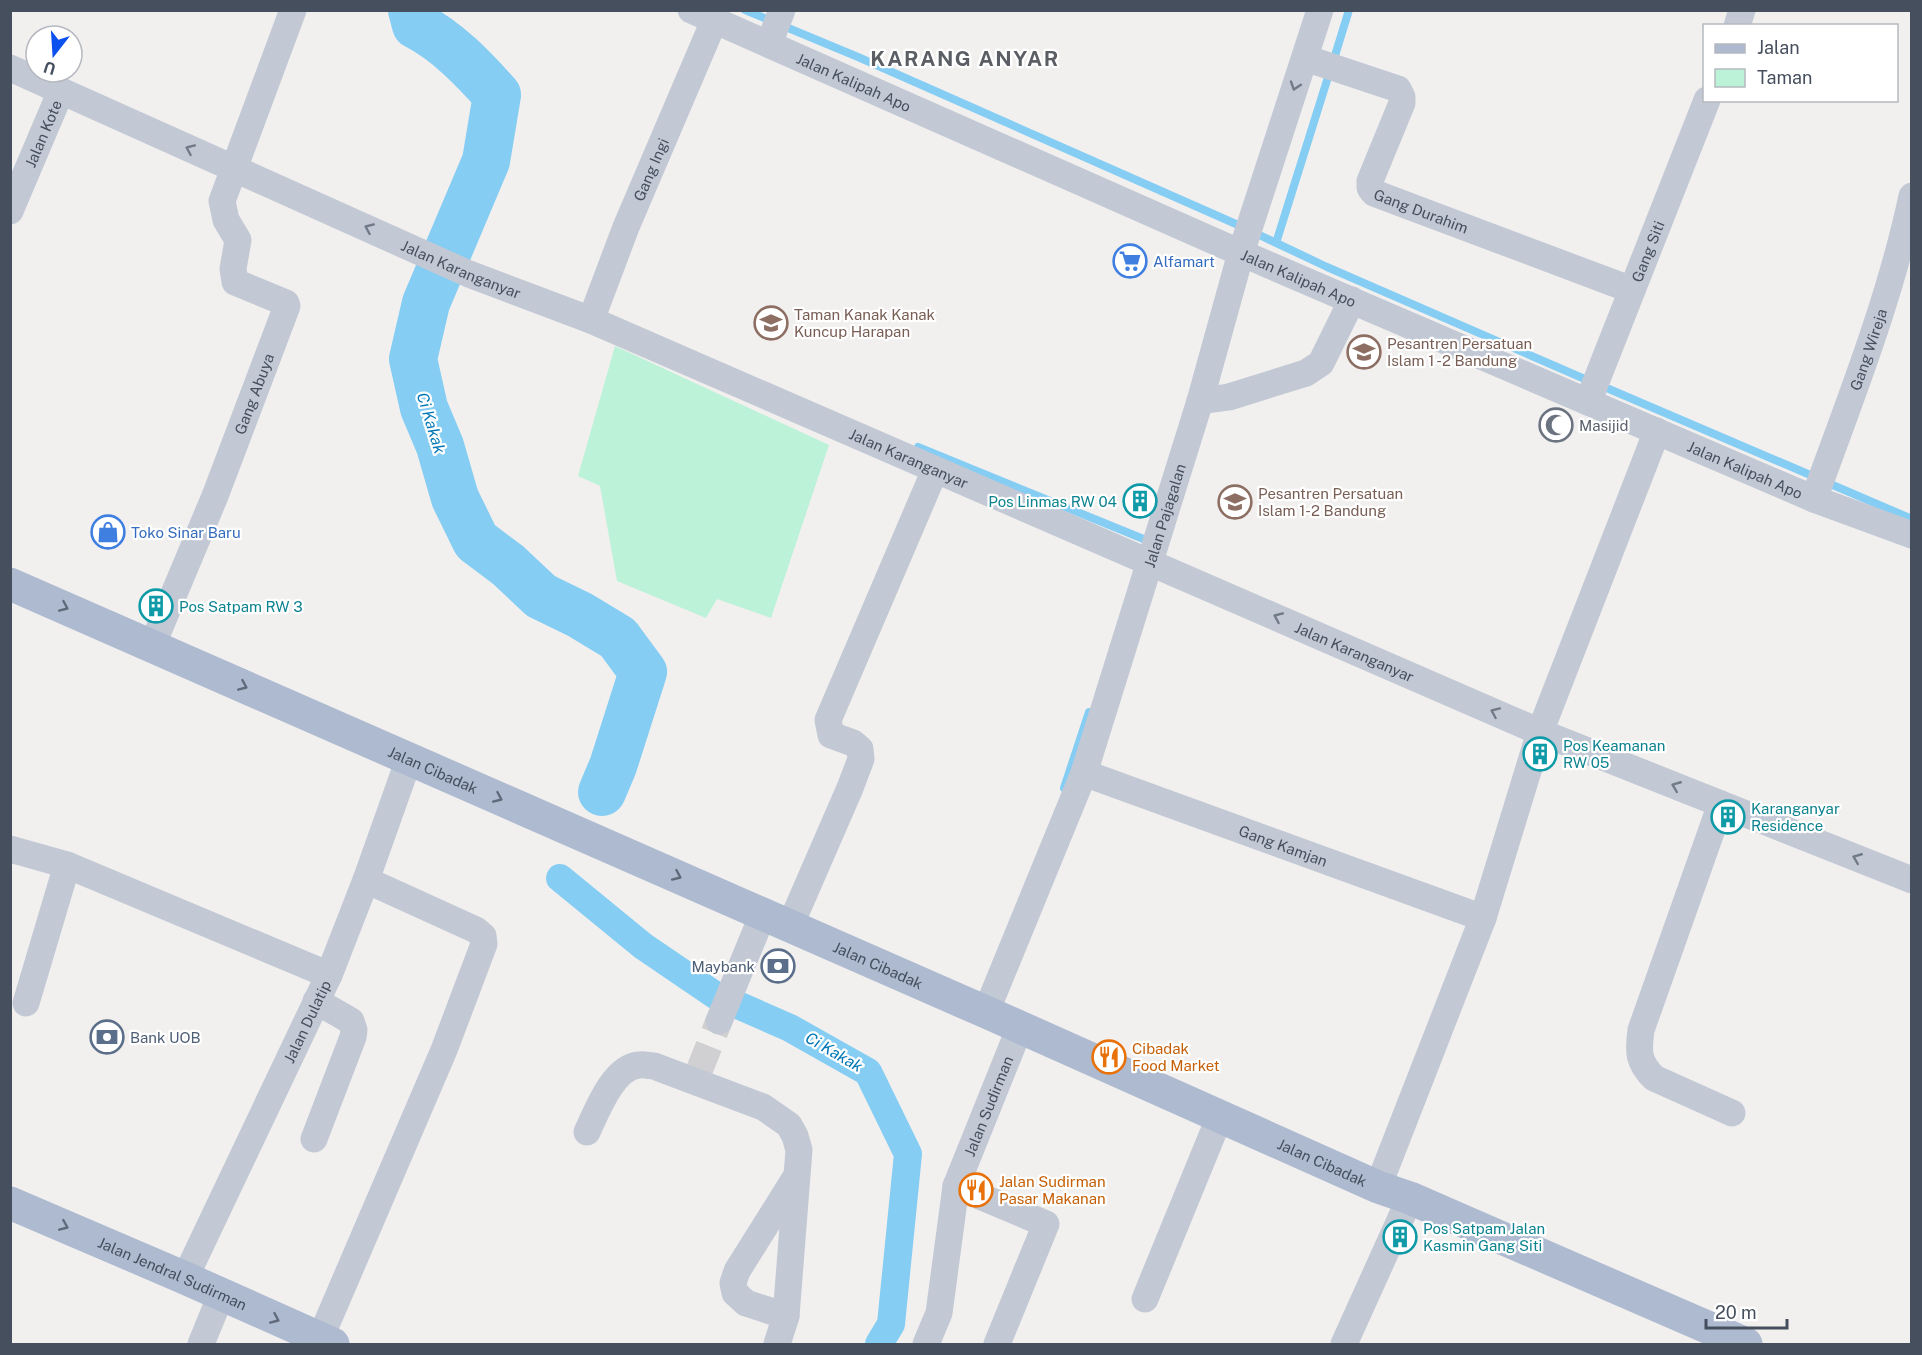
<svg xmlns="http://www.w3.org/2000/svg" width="1922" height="1355" font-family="'Public Sans',sans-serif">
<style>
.green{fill:#bbf2d8}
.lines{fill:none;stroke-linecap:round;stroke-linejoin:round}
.stream{stroke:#85cdf3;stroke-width:8}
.canal{stroke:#85cdf3;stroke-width:28}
.river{stroke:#85cdf3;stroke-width:48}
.minor-tunnel{stroke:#d0d0d2;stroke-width:27;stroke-dasharray:27 14;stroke-linecap:butt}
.minor{stroke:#c2c9d5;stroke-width:27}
.major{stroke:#adbad0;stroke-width:33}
.oneway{stroke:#717a88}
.oneway2{stroke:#606a7a}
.labels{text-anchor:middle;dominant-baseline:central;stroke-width:4.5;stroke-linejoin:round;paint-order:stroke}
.street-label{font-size:15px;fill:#464f5e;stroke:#fff}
.shop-label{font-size:15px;fill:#366cbe;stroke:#fff;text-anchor:start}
.education-label{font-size:15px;fill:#785e54;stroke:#fff;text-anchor:start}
.worship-label{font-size:15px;fill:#5b616d;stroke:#fff;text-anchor:start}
.culture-label{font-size:15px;fill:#0d838f;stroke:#fff;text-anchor:start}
.service-label{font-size:15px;fill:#4e5e75;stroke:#fff;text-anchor:end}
.food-label{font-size:15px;fill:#c56008;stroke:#fff;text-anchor:start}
.water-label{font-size:16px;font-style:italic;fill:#0277b6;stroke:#fff}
.district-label{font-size:21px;font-weight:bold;letter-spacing:1.5px;fill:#5b5e65;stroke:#fff}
</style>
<rect width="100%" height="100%" fill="#f2f0ef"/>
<path class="green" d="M615,346L829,445L771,618L717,599L706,618L617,581L600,486L578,476Z"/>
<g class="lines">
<path class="stream" d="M745,10L858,57L1245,228
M1333,62L1349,10
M1253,232L1327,267L1587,380
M1276,243L1329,74
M1609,389L1815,477
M918,447L1146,540
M1828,483L1912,519
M1064,788L1089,712"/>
<path class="canal" d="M560,878L643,946L715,995L790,1028L868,1072L908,1154L891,1324L879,1344"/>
<path class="river" d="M412,10L416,25C447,41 473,68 497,95L486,161L426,303L413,359L424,408L440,446L455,498L476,541L508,565L541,596L580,615L618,638L643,672L613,766L602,792"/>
<path class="minor-tunnel" d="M699,1071L719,1021"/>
<g class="minor">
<path id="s1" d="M691,10L1241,253L1814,499L1912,535"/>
<path d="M1737,26L1742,10"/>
<path d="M769,44L782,10"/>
<path id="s2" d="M1305,58L1398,89L1402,97V103L1370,181V188L1374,193L1632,290"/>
<path id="s3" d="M10,68L469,274L591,320L1540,732L1912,880"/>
<path id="s4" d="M10,211L55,105L59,90"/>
<path id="s5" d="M591,320L626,227L714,21"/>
<path d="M1200,401L1229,397L1306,373L1321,363L1352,300"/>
<path id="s6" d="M1588,402L1707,100"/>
<path id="s7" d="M1814,499C1850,400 1890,300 1912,196"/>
<path id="s8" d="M152,646L215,496L287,306L286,303L235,282L233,269L238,240L226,220L222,201L293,10"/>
<path id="s9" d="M1084,773L1483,918"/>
<path d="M1721,804L1641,1030C1638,1052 1638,1062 1654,1078L1732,1113"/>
<path d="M10,849L67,865L329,975"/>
<path d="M790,926L850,788L861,759L860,749L853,743L831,735L828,720L935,470"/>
<path d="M26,1003L67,865"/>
<path id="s10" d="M986,1012L1084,773L1200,401L1241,253L1320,10"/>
<path d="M719,1021L763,914"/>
<path d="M587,1132C597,1111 613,1067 639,1065C644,1064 649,1066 654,1066L763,1107L789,1125L795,1136L799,1150L786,1316L777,1344"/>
<path d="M314,1139L353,1037L354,1030L351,1021L316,1001"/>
<path d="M956,1186L1046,1224L997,1344"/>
<path d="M1378,1187L1483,918L1540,732L1657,431"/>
<path id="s11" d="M185,1278L329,975L366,880L409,759"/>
<path d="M1145,1299L1220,1116"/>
<path d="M786,1316L746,1303L735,1293L733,1283L737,1271L794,1180"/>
<path d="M320,1339L444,1050L484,944L483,936L476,930L366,880"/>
<path d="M201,1344L221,1295"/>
<path id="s12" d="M926,1344L939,1313L956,1186L1020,1027"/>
<path d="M1344,1344L1410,1198"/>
</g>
<g class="major">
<path id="s13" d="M10,584L986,1012L1378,1187L1410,1198L1746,1344"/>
<path id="s14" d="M10,1203L185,1278L333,1344"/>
</g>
</g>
<defs><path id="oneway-chevron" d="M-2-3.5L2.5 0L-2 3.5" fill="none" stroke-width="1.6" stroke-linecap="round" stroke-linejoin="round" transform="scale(1.5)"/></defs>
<g class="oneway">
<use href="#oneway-chevron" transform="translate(1295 86) rotate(108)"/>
<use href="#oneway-chevron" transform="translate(190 149) rotate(-156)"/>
<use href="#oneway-chevron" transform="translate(369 228) rotate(-156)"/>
<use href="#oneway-chevron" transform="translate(1278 617) rotate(-156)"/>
<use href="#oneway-chevron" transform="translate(1495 712) rotate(-156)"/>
<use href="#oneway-chevron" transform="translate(1676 786) rotate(-158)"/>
<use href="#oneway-chevron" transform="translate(1857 858) rotate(-158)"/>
</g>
<g class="oneway2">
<use href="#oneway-chevron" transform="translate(64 607) rotate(24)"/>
<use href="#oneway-chevron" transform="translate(243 686) rotate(24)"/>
<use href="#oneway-chevron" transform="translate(498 798) rotate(24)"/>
<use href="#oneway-chevron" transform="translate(677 876) rotate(24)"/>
<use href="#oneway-chevron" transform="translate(64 1226) rotate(23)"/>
<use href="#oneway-chevron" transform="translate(275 1319) rotate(24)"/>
</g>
<defs>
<symbol id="supermarket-ring" viewBox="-11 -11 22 22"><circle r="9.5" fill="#fff" stroke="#3f7fe0" stroke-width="1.5"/><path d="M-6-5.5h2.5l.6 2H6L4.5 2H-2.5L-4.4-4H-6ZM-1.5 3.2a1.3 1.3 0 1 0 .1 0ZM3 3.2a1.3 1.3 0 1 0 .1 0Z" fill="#3f7fe0"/></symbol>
<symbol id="school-ring" viewBox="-11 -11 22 22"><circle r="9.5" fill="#fff" stroke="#8d6e63" stroke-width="1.5"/><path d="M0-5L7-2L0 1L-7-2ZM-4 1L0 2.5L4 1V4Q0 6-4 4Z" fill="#8d6e63"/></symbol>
<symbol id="mosque-ring" viewBox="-11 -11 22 22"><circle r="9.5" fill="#fff" stroke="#6b7280" stroke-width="1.5"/><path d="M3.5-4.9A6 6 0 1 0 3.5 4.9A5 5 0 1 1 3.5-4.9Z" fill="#6b7280"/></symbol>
<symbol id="building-ring" viewBox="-11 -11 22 22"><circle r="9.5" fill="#fff" stroke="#0f9aa8" stroke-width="1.5"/><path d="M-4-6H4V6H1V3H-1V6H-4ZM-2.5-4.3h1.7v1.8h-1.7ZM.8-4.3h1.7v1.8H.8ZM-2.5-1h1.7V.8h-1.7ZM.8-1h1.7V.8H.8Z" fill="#0f9aa8"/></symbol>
<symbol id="shop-ring" viewBox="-11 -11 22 22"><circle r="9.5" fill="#fff" stroke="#3f7fe0" stroke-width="1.5"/><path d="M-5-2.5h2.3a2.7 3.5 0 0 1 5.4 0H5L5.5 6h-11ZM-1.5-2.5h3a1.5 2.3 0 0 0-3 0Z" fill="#3f7fe0"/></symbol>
<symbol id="bank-ring" viewBox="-11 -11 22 22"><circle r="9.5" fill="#fff" stroke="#5c6f8a" stroke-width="1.5"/><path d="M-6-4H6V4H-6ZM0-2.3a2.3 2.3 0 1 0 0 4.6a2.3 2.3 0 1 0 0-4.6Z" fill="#5c6f8a"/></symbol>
<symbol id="restaurant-ring" viewBox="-11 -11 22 22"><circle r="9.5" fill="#fff" stroke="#e8710a" stroke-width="1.5"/><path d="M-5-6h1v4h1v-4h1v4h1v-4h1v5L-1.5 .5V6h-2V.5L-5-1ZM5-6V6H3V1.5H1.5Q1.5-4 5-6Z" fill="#e8710a"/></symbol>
</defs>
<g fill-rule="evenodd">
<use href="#supermarket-ring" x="1111" y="242" width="38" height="38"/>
<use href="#school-ring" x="752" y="304" width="38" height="38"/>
<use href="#school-ring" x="1345" y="333" width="38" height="38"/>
<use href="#mosque-ring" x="1537" y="406" width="38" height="38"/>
<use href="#building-ring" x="1121" y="482" width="38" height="38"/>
<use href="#school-ring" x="1216" y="483" width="38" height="38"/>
<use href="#shop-ring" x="89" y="513" width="38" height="38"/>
<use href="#building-ring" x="137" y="587" width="38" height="38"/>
<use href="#building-ring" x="1521" y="735" width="38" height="38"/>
<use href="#building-ring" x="1709" y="798" width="38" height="38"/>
<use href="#bank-ring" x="759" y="947" width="38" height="38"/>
<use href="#bank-ring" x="88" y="1018" width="38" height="38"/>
<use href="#restaurant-ring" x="1090" y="1038" width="38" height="38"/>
<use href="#restaurant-ring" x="957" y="1171" width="38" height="38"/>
<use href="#building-ring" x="1381" y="1218" width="38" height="38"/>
</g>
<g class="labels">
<g class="street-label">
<text stroke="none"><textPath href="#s1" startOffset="178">Jalan Kalipah Apo</textPath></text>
<text stroke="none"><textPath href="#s4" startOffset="84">Jalan Kote</textPath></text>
<text stroke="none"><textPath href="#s5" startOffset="162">Gang Ingi</textPath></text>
<text stroke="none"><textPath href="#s2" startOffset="261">Gang Durahim</textPath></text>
<text stroke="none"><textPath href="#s6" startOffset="162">Gang Siti</textPath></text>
<text stroke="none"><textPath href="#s3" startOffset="494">Jalan Karanganyar</textPath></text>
<text stroke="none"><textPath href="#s1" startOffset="664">Jalan Kalipah Apo</textPath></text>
<text stroke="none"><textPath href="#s7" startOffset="159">Gang Wireja</textPath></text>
<text stroke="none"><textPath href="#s8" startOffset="272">Gang Abuya</textPath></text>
<text stroke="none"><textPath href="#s3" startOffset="980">Jalan Karanganyar</textPath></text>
<text stroke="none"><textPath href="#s1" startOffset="1150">Jalan Kalipah Apo</textPath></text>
<text stroke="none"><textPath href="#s10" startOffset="528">Jalan Pajagalan</textPath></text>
<text stroke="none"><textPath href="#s3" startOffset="1466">Jalan Karanganyar</textPath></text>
<text stroke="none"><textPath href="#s13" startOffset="462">Jalan Cibadak</textPath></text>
<text stroke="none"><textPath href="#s9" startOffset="212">Gang Kamjan</textPath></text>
<text stroke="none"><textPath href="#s13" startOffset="948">Jalan Cibadak</textPath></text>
<text stroke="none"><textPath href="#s11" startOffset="284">Jalan Dulatip</textPath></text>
<text stroke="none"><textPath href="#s12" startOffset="248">Jalan Sudirman</textPath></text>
<text stroke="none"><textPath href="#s13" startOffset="1434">Jalan Cibadak</textPath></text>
<text stroke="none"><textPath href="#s14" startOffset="177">Jalan Jendral Sudirman</textPath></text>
</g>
<g class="shop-label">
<text x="1153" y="261">Alfamart</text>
<text x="131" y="532">Toko Sinar Baru</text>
</g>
<g class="education-label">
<text x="794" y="314">Taman Kanak Kanak<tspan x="794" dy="17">Kuncup Harapan</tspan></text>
<text x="1387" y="343">Pesantren Persatuan<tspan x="1387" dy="17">Islam 1 -2 Bandung</tspan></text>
<text x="1258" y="493">Pesantren Persatuan<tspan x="1258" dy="17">Islam 1-2 Bandung</tspan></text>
</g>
<g class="worship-label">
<text x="1579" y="425">Masijid</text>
</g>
<g class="culture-label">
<text x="1117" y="501" text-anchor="end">Pos Linmas RW 04</text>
<text x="179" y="606">Pos Satpam RW 3</text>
<text x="1563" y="745">Pos Keamanan<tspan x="1563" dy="17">RW 05</tspan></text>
<text x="1751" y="808">Karanganyar<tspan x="1751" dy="17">Residence</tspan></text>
<text x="1423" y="1228">Pos Satpam Jalan<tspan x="1423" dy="17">Kasmin Gang Siti</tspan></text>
</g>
<g class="service-label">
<text x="755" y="966">Maybank</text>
<text x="130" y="1037" text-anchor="start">Bank UOB</text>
</g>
<g class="food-label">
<text x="1132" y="1048">Cibadak<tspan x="1132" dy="17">Food Market</tspan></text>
<text x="999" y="1181">Jalan Sudirman<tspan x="999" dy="17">Pasar Makanan</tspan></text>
</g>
<g class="water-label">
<text transform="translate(431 423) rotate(73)">Ci Kakak</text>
<text transform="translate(834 1052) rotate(30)">Ci Kakak</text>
</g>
<g class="district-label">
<text x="965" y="58">KARANG ANYAR</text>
</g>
</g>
<rect width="1922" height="1355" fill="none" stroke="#464f5e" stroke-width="24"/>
<rect x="1703" y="24" width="195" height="78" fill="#ffffff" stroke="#b5b9bf" stroke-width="1.5"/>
<rect x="1715" y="44" width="30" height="9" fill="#adbad0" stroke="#b5b9bf" stroke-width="1.5"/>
<text x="1757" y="54" font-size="18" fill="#464f5e">Jalan</text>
<rect x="1715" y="69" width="30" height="18" fill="#bbf2d8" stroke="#b5b9bf" stroke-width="1.5"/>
<text x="1757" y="84" font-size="18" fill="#464f5e">Taman</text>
<g transform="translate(54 54) rotate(197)"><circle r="28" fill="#ffffff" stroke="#b5b9bf" stroke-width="1.5"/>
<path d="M0-4.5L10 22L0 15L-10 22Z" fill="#0c50f0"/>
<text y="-9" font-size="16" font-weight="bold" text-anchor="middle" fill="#464f5e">U</text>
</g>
<path d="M1706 1319v9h81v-9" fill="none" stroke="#464f5e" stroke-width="3"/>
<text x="1715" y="1319" font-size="18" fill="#464f5e" stroke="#ffffff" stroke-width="4.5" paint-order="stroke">20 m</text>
</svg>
